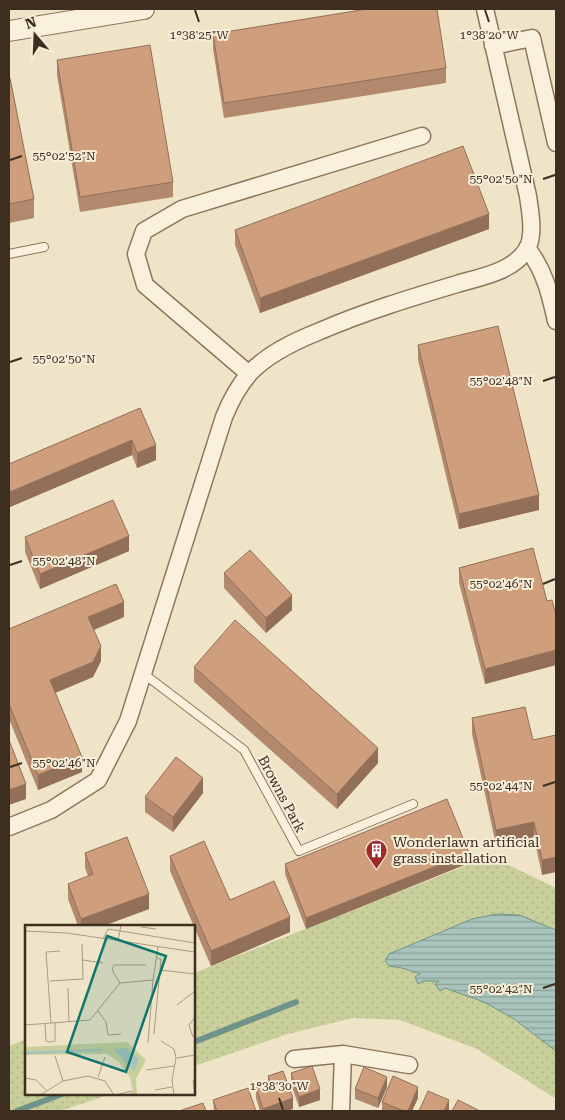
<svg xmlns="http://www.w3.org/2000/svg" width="565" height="1120" font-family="'Roboto Serif',serif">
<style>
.green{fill:url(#green-dots)}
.water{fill:url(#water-rules);stroke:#6f938a}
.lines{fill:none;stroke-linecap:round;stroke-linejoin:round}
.stream{stroke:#6f938a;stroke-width:6}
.service-casing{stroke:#8d765c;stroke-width:10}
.minor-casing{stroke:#8d765c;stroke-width:19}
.tertiary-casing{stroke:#8d765c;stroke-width:22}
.service{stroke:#faf1dc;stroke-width:8}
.minor{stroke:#faf1dc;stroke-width:16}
.tertiary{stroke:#faf1dc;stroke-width:20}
.wall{fill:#b2896c}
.shaded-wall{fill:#916f58}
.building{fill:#cf9f7d;stroke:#916f58}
.ticks{fill:none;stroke:#3d2e20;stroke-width:2}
.labels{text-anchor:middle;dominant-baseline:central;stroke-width:4;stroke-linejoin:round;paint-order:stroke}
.street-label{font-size:14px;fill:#3d2e20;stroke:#f7eed8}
.poi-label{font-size:14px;fill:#3d2e20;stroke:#f7eed8;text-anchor:start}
.inset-river{fill:none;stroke:#a9c4bc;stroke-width:2.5}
.inset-road{fill:none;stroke:#a89b85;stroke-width:1}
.view{fill:#0f766e;fill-opacity:0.15;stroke:#0f766e;stroke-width:2.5}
.inset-edge{fill:none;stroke:#3d2e20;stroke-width:2.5}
.ticks-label{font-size:12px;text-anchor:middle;fill:#3d2e20;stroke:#f7eed8;stroke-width:4;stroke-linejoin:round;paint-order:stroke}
</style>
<defs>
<pattern id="green-dots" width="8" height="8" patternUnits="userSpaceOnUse" patternTransform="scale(1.25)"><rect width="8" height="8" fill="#c9cf9b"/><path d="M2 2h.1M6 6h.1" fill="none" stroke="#aeb285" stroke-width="1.8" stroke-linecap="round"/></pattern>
<pattern id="water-rules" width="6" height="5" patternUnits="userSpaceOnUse" patternTransform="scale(1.25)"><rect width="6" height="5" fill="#a9c4bc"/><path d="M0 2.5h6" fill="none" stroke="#8ba098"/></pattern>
</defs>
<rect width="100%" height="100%" fill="#f0e4c8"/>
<path class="green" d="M490,856L556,888V1099L477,1049L400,1020L353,1018L288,1034L194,1066V973Z
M26,1039V1094H111L60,1111H9V1046Z"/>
<path class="water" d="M497,914L519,915L556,930V1051L514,1019L484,1002L445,988L440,991L435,984L439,981H424L418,984L415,977L420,974L402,968L389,966L385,961L389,954L472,919Z"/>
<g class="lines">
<path class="stream" d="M194,1042L296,1002
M17,1111L62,1094"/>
<defs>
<path id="service" d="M9,254L44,247
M144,674L244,750L299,851L413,804"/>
<path id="minor" d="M493,46L532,38L556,143
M527,248C545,271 550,294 556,321
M249,374L145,285L136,254L144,231L182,209L422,136
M9,827L51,810L98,780L128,721L224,417C230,402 238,387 249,374C267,354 295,341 320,331C364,312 410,298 457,284C480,277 513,272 527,249C535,235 530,211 528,196L485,9
M294,1059L343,1054L409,1065
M341,1111L343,1054"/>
<path id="tertiary" d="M9,31L144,9"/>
</defs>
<use href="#service" class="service-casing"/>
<use href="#minor" class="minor-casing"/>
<use href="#tertiary" class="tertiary-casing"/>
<use href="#service" class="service"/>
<use href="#minor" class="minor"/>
<use href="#tertiary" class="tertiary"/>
</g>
<path class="wall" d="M213,34L446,68V83L224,118L213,49Z
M57,60L173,182V197L80,212L57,75Z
M9,78L34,199V218L9,223Z
M489,229L260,313L235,245V230Z
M418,345L539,510L459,529L418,360Z
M140,408L156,460L137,468L132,455L10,507L9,504V464Z
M25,537L129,551L40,589L25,552Z
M459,568L547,601L556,616V665L485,684L459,583Z
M224,573L292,610L266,633L224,588Z
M124,617L94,630L101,661L93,677L55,693L82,772L38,790L9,719V629Z
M194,667L378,763L337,809L194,682Z
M472,718L533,740L556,735L542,875L534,837L496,845L472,734Z
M203,793L173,832L145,812V797Z
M85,853L149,909L103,926H78L68,899V884L88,876L85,868Z
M170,856L230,900L290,932L211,966L170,871Z
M469,863L306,929L285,874V864Z
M291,1073L320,1100L299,1107L291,1084Z
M268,1076L293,1109L286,1111H260L256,1098V1087L268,1083Z
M387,1087L378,1108L355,1099V1089Z
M418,1098L412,1111H382V1102Z
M213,1100L256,1111H214Z"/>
<path class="shaded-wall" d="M489,214V229L260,313V298Z
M132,440V455L10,507V492Z
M156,445V460L137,468V453Z
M539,495V510L459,529V514Z
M129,536V551L40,589V574Z
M292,595V610L266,633V618Z
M124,602V617L88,632V617Z
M101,646V661L93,677L50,695V680Z
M556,650V665L485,684V669Z
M378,748V763L337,809V794Z
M82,757V772L38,790V775Z
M203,778V793L173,832V817Z
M26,784V799L9,805V790Z
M534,822V837L496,845V830Z
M469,853V863L306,929V918Z
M556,857V872L542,875V860Z
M149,894V909L103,926H81V919Z
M290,917V932L211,966V951Z
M387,1077V1087L378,1108V1098Z
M418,1087V1098L412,1111H408Z
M320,1089V1100L299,1107V1097Z
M293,1098V1109L286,1111H263V1109Z
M449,1100V1111H444Z"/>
<path class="building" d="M367,9H437L446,68L224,103L213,34Z
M150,45L173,182L80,197L57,60Z
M9,78H10L34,199L9,204Z
M463,146L489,214L260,298L235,230Z
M498,326L539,495L459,514L418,345Z
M140,408L156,445L137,453L132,440L10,492L9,488V464Z
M113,500L129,536L40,574L25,537Z
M533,548L547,601L552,600L556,616V650L485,669L459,568Z
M250,550L292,595L266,618L224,573Z
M116,584L124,602L88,617L101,646L93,662L50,680L82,757L38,775L9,704V629Z
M235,620L378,748L337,794L194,667Z
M525,707L533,740L556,735V857L542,860L534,822L496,830L472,718Z
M9,740L26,784L9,790Z
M176,757L203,778L173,817L145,797Z
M447,799L469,853L306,918L285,864Z
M127,837L149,894L81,919L68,884L93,874L85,853Z
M204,841L230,900L274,881L290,917L211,951L170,856Z
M312,1066L320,1089L299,1097L291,1073Z
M364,1067L387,1077L378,1098L355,1089Z
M283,1071L293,1098L263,1109L256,1087L270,1082L268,1076Z
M393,1076L418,1087L408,1111H404L382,1102Z
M248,1088L256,1111H217L213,1100Z
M428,1091L449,1100L444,1111H419Z
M458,1100L480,1111H452Z
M203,1103L206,1111H179Z"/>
<path class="ticks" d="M195,10L199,22M485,10L489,22M10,160L22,156M543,179L555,175M10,362L22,358M543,381L555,377M10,565L22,561M543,584L555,579M10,767L22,763M543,786L555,782M543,988L555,984M279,1098L283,1110"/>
<defs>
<symbol id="building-pin" viewBox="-11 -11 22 30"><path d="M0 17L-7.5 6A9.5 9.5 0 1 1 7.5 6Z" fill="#9e2a2b" stroke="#f7eed8"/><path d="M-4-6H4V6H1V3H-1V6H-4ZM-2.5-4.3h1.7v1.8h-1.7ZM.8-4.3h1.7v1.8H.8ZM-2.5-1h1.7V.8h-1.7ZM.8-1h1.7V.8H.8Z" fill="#fff"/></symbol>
</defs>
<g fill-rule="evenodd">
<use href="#building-pin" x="364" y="838" width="25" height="34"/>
</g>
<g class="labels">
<g class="street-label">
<text transform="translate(282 794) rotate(62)">Browns Park</text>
</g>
<g class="poi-label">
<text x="393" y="842">Wonderlawn artificial<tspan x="393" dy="16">grass installation</tspan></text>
</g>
</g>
<g transform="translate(25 925)">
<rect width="170" height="170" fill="#f0e4c8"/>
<path d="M102,117L121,135L111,154L112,170H102L108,166L105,152L94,137L82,129L0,130V122Z" fill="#c9cf9b"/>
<path d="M101,123L114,134L109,147L88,124Z" fill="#a9c4bc"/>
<path class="inset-river" d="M0,128L77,125"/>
<path class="inset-road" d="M116,2L131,4M0,6L42,8L170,27M78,14L83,4L170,18M93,16L96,0M58,35L78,38M135,45L170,49M25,56L58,54L57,19M95,58L87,45L89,40H121M43,63L44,97M152,80L170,66M73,86L81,97L83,110L96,109M26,98L21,27L35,26M20,99L21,116L24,117L30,116V98M0,100L65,95L95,58L128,55L133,22M129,109L136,34L132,33M168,112L164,100L170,92M136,116L149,124L151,133L147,155L149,170M123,118L128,55M30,131L38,156M152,133L170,130M121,145L149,141M73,152L80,132M0,153L11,155L21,165M168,155L170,170M130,165L147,162M15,170L38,156L63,151L80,156L89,170M91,170L107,166"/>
<path class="view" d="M82,11L141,31L101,147L42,127Z"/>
<rect width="170" height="170" class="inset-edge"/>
</g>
<g class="ticks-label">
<text x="199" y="39">1°38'25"W</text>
<text x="489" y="39">1°38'20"W</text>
<text x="64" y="160">55°02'52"N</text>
<text x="501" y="183">55°02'50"N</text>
<text x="64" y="363">55°02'50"N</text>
<text x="501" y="385">55°02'48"N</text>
<text x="64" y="565">55°02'48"N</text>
<text x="501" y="588">55°02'46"N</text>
<text x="64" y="767">55°02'46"N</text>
<text x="501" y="790">55°02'44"N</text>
<text x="501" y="993">55°02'42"N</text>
<text x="279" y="1090">1°38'30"W</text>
</g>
<rect width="565" height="1120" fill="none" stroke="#3d2e20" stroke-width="20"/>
<g transform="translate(35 35) rotate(341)" stroke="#f7eed8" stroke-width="4" paint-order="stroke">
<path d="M0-4L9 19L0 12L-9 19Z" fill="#3d2e20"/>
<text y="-8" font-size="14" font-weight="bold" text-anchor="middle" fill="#3d2e20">N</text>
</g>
</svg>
